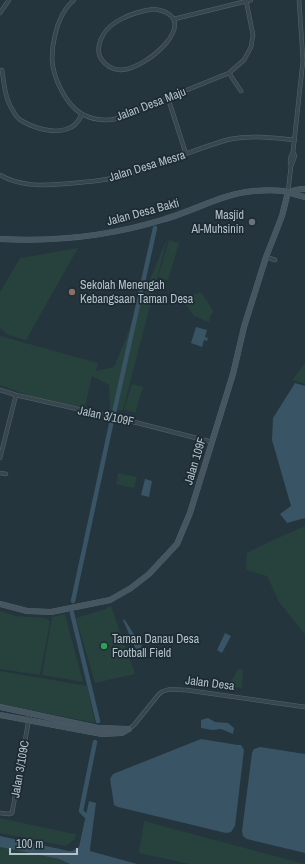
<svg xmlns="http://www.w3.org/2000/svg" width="305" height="864" font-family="'Archivo Narrow',sans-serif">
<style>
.green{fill:#27413d}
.water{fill:#385465}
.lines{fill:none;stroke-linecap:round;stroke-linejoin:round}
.canal{stroke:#385465;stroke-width:4.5}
.street-casing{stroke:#56646c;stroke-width:4.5}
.secondary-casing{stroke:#56646c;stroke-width:6}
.street{stroke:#38464e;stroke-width:3.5}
.secondary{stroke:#465661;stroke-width:5.5}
.worship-dot{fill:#6b7280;stroke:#1d2b33;stroke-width:1.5}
.education-dot{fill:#8d6e63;stroke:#1d2b33;stroke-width:1.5}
.leisure-dot{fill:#2e9e5b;stroke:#1d2b33;stroke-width:1.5}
.labels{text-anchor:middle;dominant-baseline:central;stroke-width:3.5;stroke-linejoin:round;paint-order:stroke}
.street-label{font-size:12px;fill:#b4c1c9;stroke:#1d2b33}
.poi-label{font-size:12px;fill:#b4c1c9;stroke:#1d2b33;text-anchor:start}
</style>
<rect width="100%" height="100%" fill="#24353e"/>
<path class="green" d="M168,236L123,410H110L109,385L92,376L85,407C56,404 28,396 0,385V336L98,363L96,371L114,367Z
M169,240L179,243L168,280L158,277Z
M78,248L26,340L8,335L0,328V292L20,258Z
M201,292L214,312L211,314L209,322L194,316L182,299Z
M305,363V384L292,380Z
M132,384L143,387L135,413L124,409Z
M118,473L137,477L134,488L116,484Z
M305,526V635L279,602L267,576L246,570L247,553L273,540Z
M111,606L135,674L95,683L76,618L103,610Z
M0,611L16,616L46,618L50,622L40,675L0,669Z
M65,614L83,682L42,675L52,617Z
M238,669L243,670L242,688L228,686Z
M0,671L87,686L95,723L0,704Z
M0,818L69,833L76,834L75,839L66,846L0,833Z
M144,821L305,864H189L139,853Z
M0,847L59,859L70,864H0Z"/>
<path class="water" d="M196,327L207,330L205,337L208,338L207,341L204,340L202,347L191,343Z
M295,383L305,386V518L287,523L280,514L291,506L272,440L273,418Z
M145,479L152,481L149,497L141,495Z
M124,619L142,646L137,652L123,620Z
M225,633L231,636L222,653L217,650Z
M208,718L215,722L228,723L234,728L233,734L221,729L212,730L201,728V720Z
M201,739L238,745H241L244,750L235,826L231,832L226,833L118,807L114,805L110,779L113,774Z
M260,747L305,754V853L247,839L243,836L242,831L252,753L254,749Z
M89,801L96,803L90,849V851L137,864H70L59,859L0,847V836L69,851H72L79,847Z"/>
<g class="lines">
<path class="canal" d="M114,413L155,228
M73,601L112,420
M72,613L98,721
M89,819L81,811L95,742"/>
<defs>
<path id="street" d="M74,0C63,9 58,22 55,35C53,43 52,51 52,59C53,78 66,105 82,114C93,120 104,121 115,119L229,73L244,60L251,47L253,35L246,0
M154,9C206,17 147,70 120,70C112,69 106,66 102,60C99,56 98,51 99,46C103,22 133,12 154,9Z
M0,13L9,0
M174,19L251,0
M2,70C4,83 5,98 12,109C14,113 18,119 22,121C34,128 54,134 67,129C74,127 79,121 82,114
M229,73L241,91
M168,98L186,154
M291,166C289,161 290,157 293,152
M0,175C19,186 41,186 62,184C87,182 113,180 137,172C168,162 199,147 231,139C252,135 274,138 295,140
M288,192L291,166L295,156L293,152L303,60L299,0
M266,257L275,260
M0,390L16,395L126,420L212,442
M0,458L16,395
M0,473L6,474
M129,729L134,725L159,694C167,687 176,690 186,690L305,707
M0,813L9,814L12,813L30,713"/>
<path id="secondary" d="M288,192L301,189H305
M0,239C56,242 111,236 165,219C193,211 225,193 254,191C265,190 277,189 288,192C294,194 299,196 305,197
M0,604L27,611L51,612L110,600L131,588L149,574L177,544L190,513L233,374L244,327L266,257L282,216L288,192
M0,707L98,728L129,729
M0,715L102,734L122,733L129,729"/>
</defs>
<use href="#street" class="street-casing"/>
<use href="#secondary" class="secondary-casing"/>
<use href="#street" class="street"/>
<use href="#secondary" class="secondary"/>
</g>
<circle class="worship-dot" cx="252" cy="222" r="4"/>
<circle class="education-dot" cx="72" cy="292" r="4"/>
<circle class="leisure-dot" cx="104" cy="646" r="4"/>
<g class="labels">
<g class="street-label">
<text transform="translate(151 104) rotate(-21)">Jalan Desa Maju</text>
<text transform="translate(147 166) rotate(-17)">Jalan Desa Mesra</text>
<text transform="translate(143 212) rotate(-15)">Jalan Desa Bakti</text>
<text transform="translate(106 416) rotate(12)">Jalan 3/109F</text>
<text transform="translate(195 461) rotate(-73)">Jalan 109F</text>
<text transform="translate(210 683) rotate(7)">Jalan Desa</text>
<text transform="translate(20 769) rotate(-80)">Jalan 3/109C</text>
</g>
<g class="poi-label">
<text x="244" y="215" text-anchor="end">Masjid<tspan x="244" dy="14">Al-Muhsinin</tspan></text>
<text x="80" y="285">Sekolah Menengah<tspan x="80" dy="14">Kebangsaan Taman Desa</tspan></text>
<text x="112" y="639">Taman Danau Desa<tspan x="112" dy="14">Football Field</tspan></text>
</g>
</g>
<path d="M10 848v6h67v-6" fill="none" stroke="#b4c1c9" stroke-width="2"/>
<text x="16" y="848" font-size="12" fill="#b4c1c9" stroke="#1d2b33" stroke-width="3" paint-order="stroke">100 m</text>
</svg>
